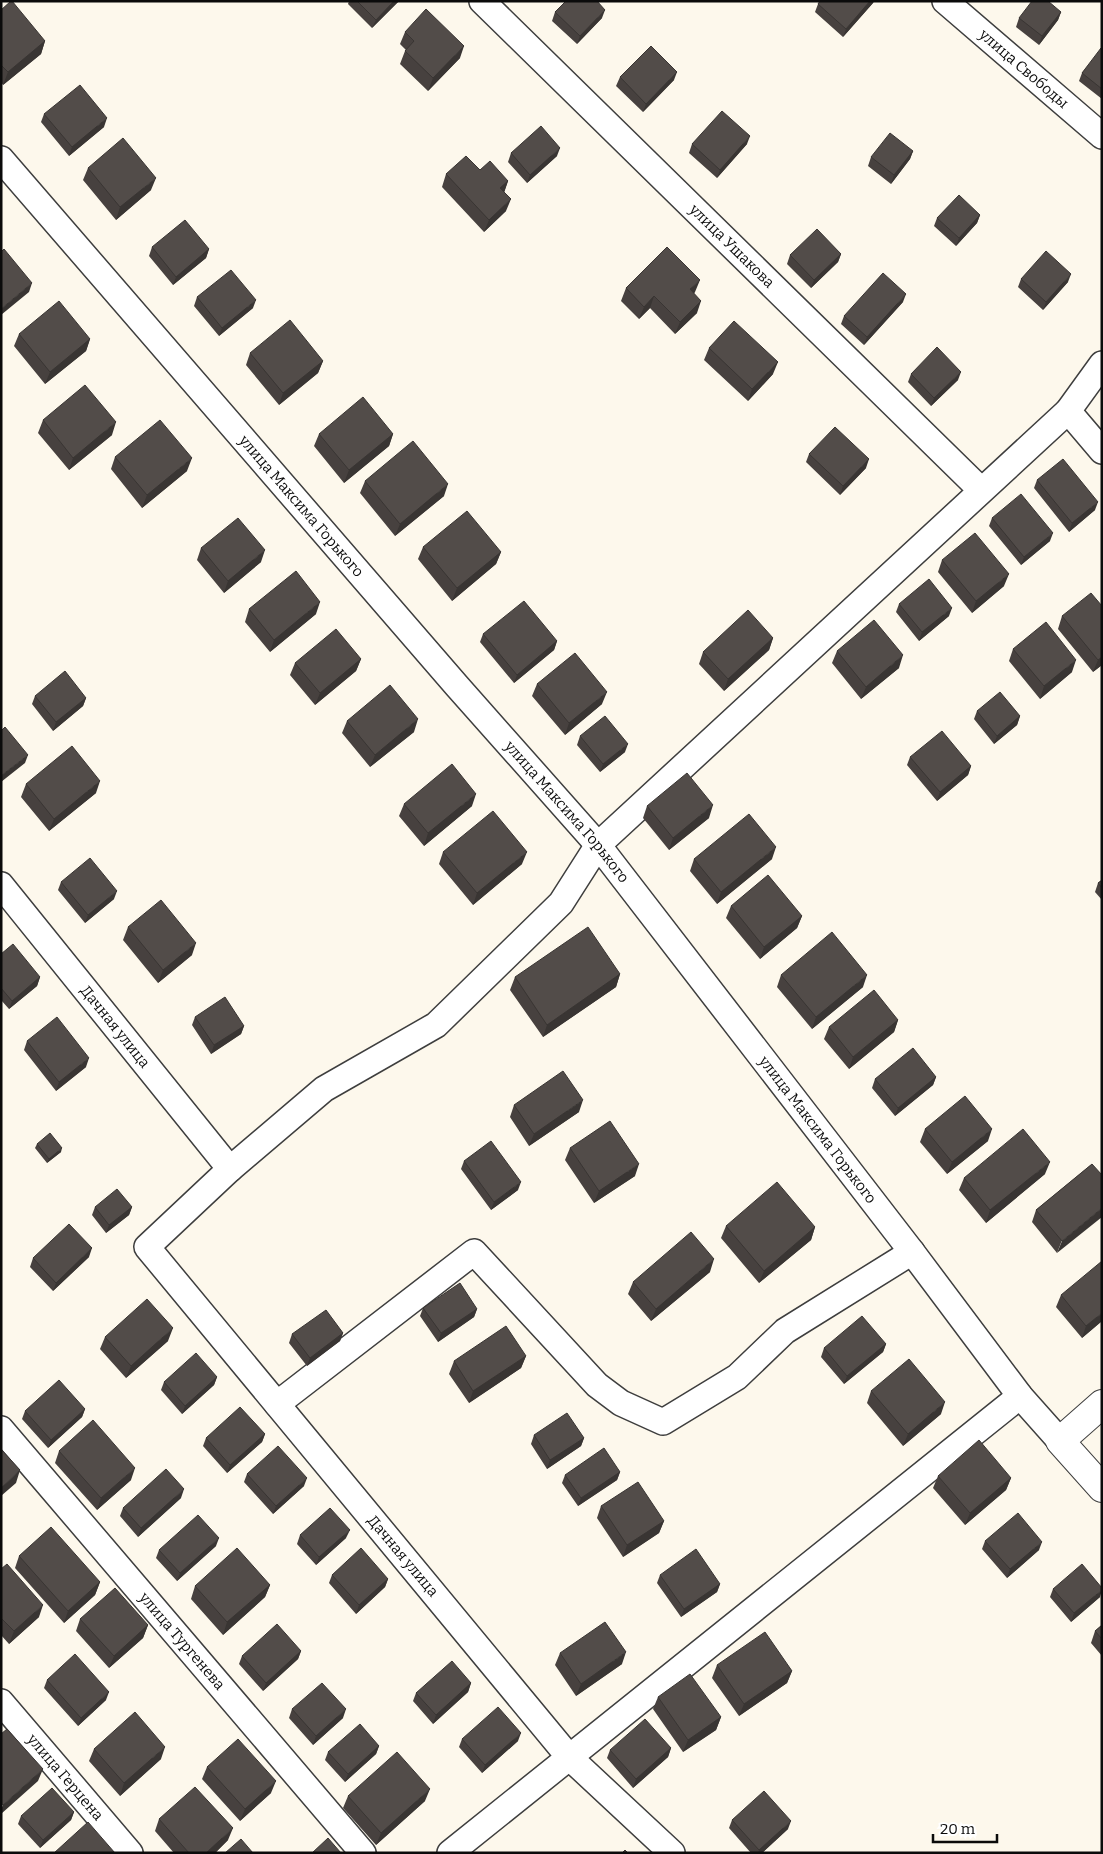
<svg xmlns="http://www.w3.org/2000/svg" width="1103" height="1854" font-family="Bitter,serif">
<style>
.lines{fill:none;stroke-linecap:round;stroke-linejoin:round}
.minor-casing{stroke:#3e3e3e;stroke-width:28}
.tertiary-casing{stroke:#3e3e3e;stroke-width:30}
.minor{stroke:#fff;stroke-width:25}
.tertiary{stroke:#fff;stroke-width:28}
.wall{fill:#47413f}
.shaded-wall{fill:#393533}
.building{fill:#524c49;stroke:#393533}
.labels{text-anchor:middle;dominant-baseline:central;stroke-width:5;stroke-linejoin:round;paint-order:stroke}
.street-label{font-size:15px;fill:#0b0b0b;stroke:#fff}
</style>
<rect width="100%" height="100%" fill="#fdf8ec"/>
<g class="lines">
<defs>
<g id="minor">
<path id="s1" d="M482,1L981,490"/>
<path id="s2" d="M945,1L1102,136"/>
<path id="s3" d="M1,159L457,686L598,845L912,1252L1020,1396L1060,1441"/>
<path d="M1068,411L1102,451"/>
<path id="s4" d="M1,885L230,1169"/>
<path d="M277,1404L474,1252L597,1385L621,1403L663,1422L737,1377L785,1331L912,1252"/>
<path id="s5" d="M1,1429L363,1853"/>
<path id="s6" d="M1,1702L130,1853"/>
<path d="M450,1853L1020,1396"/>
<path d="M672,1853L569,1757L147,1247L230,1169L324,1089L436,1025L561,903L598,845L1068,411L1102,364"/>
</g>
<path id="tertiary" d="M1102,1404L1060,1441L1102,1488"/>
</defs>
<use href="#minor" class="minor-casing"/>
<use href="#tertiary" class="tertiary-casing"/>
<use href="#minor" class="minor"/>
<use href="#tertiary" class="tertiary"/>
</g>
<path class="wall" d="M349,1H399L372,28L348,4Z
M820,1H874L873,3L843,37L815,12L818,4Z
M1,10L45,41L41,54L3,85L1,82Z
M555,12L602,18L577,44L552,21Z
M1061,12L1058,20L1039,45L1016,27L1019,18Z
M405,32L460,58L428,91L400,64L405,51L406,50L400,44Z
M1102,49V99L1079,81L1082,73Z
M620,77L674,80L643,112L616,86Z
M44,114L104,127L69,156L41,122Z
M692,144H747L717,178L689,153Z
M913,151L910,159L891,184L868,166L871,157Z
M511,153L557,156L527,183L508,162Z
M88,168L151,190L116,220L83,180Z
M480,170L508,181L504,192L506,211L484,232L442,187L446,174Z
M980,215L977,223L956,246L934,226L937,218Z
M152,247L209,249L206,258L173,285L149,256Z
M841,254L838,262L811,288L787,264L790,255Z
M1021,279L1068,282L1043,310L1018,287Z
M626,288L695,292L694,293L697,313L675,334L650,308L639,319L621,301Z
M197,297L253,308L219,336L194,306Z
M903,302L864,345L841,324L844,316Z
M19,334L90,339L86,351L45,384L14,346Z
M709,348L773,374L748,401L704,360Z
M250,353L323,361L318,373L279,405L246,365Z
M911,374L958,380L931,406L908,382Z
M43,420L112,435L69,470L38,433Z
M319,434H393L389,446L344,483L314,446Z
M809,454L866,468L840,495L806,462Z
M115,457L187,471L142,508L111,469Z
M1037,480L1095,510L1069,532L1034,488Z
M365,481L444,496L395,536L360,493Z
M992,518L1050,541L1021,565L989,526Z
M423,547L501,552L496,564L452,601L418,559Z
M201,548L261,562L224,593L197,560Z
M942,560L1004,586L972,613L938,572Z
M899,604L949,616L919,641L896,612Z
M1102,606V665L1093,672L1058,629L1062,616Z
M249,609L316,614L270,652L245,622Z
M483,634L557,641L554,650L514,683L480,642Z
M773,638L769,650L724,691L699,664L703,652Z
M1013,649L1072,672L1040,699L1009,661Z
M837,651L899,668L861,699L832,663Z
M361,659L356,671L315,705L290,675L295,663Z
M537,684L602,704L565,735L532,696Z
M35,696L86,698L83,706L53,731L32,704Z
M977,711L1020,716L1017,725L994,744L974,719Z
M347,721L414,732L370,767L342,733Z
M580,736L625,752L600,772L577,745Z
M910,757L971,766L968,775L937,801L907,765Z
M26,784L96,793L49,831L21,797Z
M404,804L472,806L424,846L399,816Z
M647,806L709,818L669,850L643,818Z
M443,852L522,864L473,905L439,864Z
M694,859H772L717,904L690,871Z
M1102,880V900L1095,892L1098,883Z
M61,882L114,899L85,923L58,890Z
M731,906L802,916L797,928L760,959L726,918Z
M128,927L192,955L158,983L123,940Z
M1,954L40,977L37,986L9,1009L1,1000Z
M620,974L616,987L543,1037L510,990L515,977Z
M781,975L863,987L812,1029L777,987Z
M195,1017L244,1026L241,1034L211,1054L192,1025Z
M898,1020L894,1032L849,1069L824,1039L829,1027Z
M27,1041L86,1067L56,1091L24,1050Z
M936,1077L933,1085L895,1116L872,1088L875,1079Z
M514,1105L579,1112L529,1146L510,1117Z
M925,1129L988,1141L947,1174L920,1142Z
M37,1144L61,1152L47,1163L35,1148Z
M570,1148L635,1176L594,1203L565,1160Z
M464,1161L518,1190L491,1210L461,1169Z
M1092,1164L1057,1253L1032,1222L1036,1210Z
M1045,1174L986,1223L959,1190L964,1178Z
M95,1207H132L129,1215L106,1233L92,1215Z
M726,1226L815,1227L811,1240L759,1283L721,1238Z
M89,1257L53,1291L30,1267L33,1258Z
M710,1272L651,1321L628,1294L633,1282Z
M1061,1295L1102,1321L1082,1338L1056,1307Z
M423,1308L477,1309L474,1317L438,1342L420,1316Z
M343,1333L340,1341L307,1366L289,1343L292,1334Z
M105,1337L168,1341L126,1378L100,1349Z
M886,1344L883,1352L844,1384L821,1357L824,1348Z
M526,1356L521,1368L469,1403L449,1374L454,1361Z
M217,1377L214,1385L182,1414L161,1390L164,1382Z
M871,1391L941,1414L903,1446L867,1403Z
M85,1409L82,1417L48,1448L22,1419L25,1411Z
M265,1434L262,1442L227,1473L203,1446L206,1438Z
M534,1435L584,1438L581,1446L547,1469L531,1444Z
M59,1451L131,1480L97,1510L55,1463Z
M620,1472L617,1480L578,1506L562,1483L565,1475Z
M247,1474L304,1486L273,1514L244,1482Z
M938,1476L1011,1478L1006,1490L965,1525L933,1488Z
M181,1498L138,1537L120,1516L123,1508Z
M601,1506L664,1521L659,1533L623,1557L597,1518Z
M300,1535L346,1538L316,1565L297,1544Z
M985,1541L1039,1550L1007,1578L982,1549Z
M216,1546L177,1581L156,1558L159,1550Z
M19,1556L100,1582L95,1595L64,1623L15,1568Z
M1,1569L39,1617L9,1644L1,1635Z
M332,1575L388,1579L385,1587L356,1614L329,1583Z
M660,1575L720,1584L717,1592L681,1617L657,1583Z
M270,1585L265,1597L223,1635L191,1599L195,1586Z
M1053,1589L1100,1597L1071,1622L1050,1597Z
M80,1619L148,1625L143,1638L109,1668L76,1631Z
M1102,1625V1656L1091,1643L1095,1631Z
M301,1651L298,1659L263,1691L239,1664L242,1656Z
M560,1653L622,1664L576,1696L555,1665Z
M717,1665L792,1671L787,1683L739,1716L712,1678Z
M47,1680L106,1700L78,1726L44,1688Z
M471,1683L468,1692L433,1724L413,1701L416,1693Z
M658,1697L721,1717L716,1730L683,1752L653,1709Z
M292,1709L343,1718L313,1745L289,1718Z
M462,1739L518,1741L482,1773L459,1747Z
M379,1746L376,1754L345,1782L325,1760L328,1752Z
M671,1748L668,1757L633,1788L607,1758L610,1750Z
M94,1749L161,1759L120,1796L89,1761Z
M207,1767L271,1793L240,1821L202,1779Z
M348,1796L425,1801L376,1845L343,1808Z
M74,1812L71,1820L40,1848L18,1824L21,1816Z
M159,1819L228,1840L215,1853H174L155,1831Z
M732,1820L788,1829L762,1853H751L729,1828Z"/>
<path class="shaded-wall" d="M394,1H399L372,28L376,20Z
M870,1H874L873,3L843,37L846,29Z
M605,10L602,18L577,44L580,36Z
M1061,12L1058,20L1039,45L1042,36Z
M45,41L41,54L3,85L8,72Z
M464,46L460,58L428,91L433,78Z
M677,72L674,80L643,112L646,104Z
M107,118L104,127L69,156L72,147Z
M750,136L747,144L717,178L720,170Z
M560,148L557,156L527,183L530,175Z
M913,151L910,159L891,184L894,175Z
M156,178L151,190L116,220L120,207Z
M508,181L504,193L500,188Z
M511,199L506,211L484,232L489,220Z
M980,215L977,223L956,246L959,238Z
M209,249L206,258L173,285L176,277Z
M841,254L838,262L811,288L814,280Z
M1071,274L1068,282L1043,310L1046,302Z
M700,280L695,292L685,302L690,289Z
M32,283L29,292L1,315V309Z
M906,294L903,302L864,345L867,337Z
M654,296L650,308L639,319L644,307Z
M256,300L253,308L219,336L222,328Z
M701,301L697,313L675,334L680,322Z
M90,339L86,351L45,384L50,372Z
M323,361L318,373L279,405L283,393Z
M778,362L773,374L748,401L752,389Z
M961,372L958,380L931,406L934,398Z
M116,422L112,435L69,470L73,458Z
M393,434L389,446L344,483L349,470Z
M192,458L187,471L142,508L147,495Z
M869,459L866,468L840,495L843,486Z
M448,484L444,496L395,536L400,524Z
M1098,502L1095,510L1069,532L1072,523Z
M1053,533L1050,541L1021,565L1024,557Z
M265,550L261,562L224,593L228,581Z
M501,552L496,564L452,601L457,588Z
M1009,574L1004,586L972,613L976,601Z
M320,602L316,614L270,652L274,640Z
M952,608L949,616L919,641L922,632Z
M773,638L769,650L724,691L728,679Z
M557,641L554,650L514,683L517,675Z
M903,655L899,668L861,699L866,687Z
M1102,657V665L1093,672L1098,660Z
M361,659L356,671L315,705L320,693Z
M1076,660L1072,672L1040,699L1044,686Z
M607,692L602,704L565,735L569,723Z
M86,698L83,706L53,731L56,722Z
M1020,716L1017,725L994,744L997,736Z
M418,719L414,732L370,767L375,755Z
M628,744L625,752L600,772L603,764Z
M28,755L25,763L1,782L2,775Z
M971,766L968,775L937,801L940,792Z
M100,781L96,793L49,831L54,819Z
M476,794L472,806L424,846L428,833Z
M713,805L709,818L669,850L673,838Z
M776,847L772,859L717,904L721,892Z
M527,852L522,864L473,905L477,893Z
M117,891L114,899L85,923L88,915Z
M802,916L797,928L760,959L764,947Z
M196,943L192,955L158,983L163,970Z
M620,974L616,987L543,1037L547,1025Z
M867,975L863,987L812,1029L816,1017Z
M40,977L37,986L9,1009L12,1001Z
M898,1020L894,1032L849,1069L853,1057Z
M244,1026L241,1034L211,1054L214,1045Z
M89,1058L86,1067L56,1091L59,1082Z
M936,1077L933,1085L895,1116L898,1108Z
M583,1100L579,1112L529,1146L534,1134Z
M992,1129L988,1141L947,1174L952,1162Z
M62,1148L61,1152L47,1163L49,1159Z
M1050,1162L1045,1174L986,1223L990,1210Z
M639,1164L635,1176L594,1203L599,1191Z
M521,1182L518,1190L491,1210L494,1202Z
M132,1207L129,1215L106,1233L109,1225Z
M1102,1208V1217L1057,1253L1062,1241Z
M815,1227L811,1240L759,1283L764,1271Z
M92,1248L89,1257L53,1291L56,1283Z
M714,1259L710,1272L651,1321L656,1309Z
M477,1309L474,1317L438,1342L441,1333Z
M1102,1313V1321L1082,1338L1086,1326Z
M173,1328L168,1341L126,1378L131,1366Z
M343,1333L340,1341L307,1366L310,1358Z
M886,1344L883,1352L844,1384L847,1376Z
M526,1356L521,1368L469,1403L473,1391Z
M217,1377L214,1385L182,1414L185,1406Z
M945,1402L941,1414L903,1446L908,1434Z
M85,1409L82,1417L48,1448L51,1440Z
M265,1434L262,1442L227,1473L230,1465Z
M584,1438L581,1446L547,1469L550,1460Z
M135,1468L131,1480L97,1510L101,1498Z
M20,1470L16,1483L1,1496V1488Z
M620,1472L617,1480L578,1506L581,1498Z
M307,1478L304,1486L273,1514L276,1506Z
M1011,1478L1006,1490L965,1525L970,1513Z
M184,1489L181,1498L138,1537L141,1528Z
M664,1521L659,1533L623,1557L627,1545Z
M350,1530L346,1538L316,1565L319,1557Z
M219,1538L216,1546L177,1581L180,1573Z
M1042,1542L1039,1550L1007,1578L1010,1569Z
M388,1579L385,1587L356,1614L359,1605Z
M100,1582L95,1595L64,1623L68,1611Z
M720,1584L717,1592L681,1617L684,1609Z
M270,1585L265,1597L223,1635L227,1622Z
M1102,1590L1100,1597L1071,1622L1074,1613Z
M43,1605L39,1617L9,1644L14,1631Z
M148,1625L143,1638L109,1668L114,1656Z
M301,1651L298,1659L263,1691L266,1683Z
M626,1652L622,1664L576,1696L581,1684Z
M792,1671L787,1683L739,1716L744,1704Z
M471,1683L468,1692L433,1724L436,1715Z
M109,1692L106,1700L78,1726L81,1718Z
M346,1709L343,1718L313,1745L316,1736Z
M721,1717L716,1730L683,1752L688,1740Z
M521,1733L518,1741L482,1773L485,1765Z
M379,1746L376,1754L345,1782L348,1774Z
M165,1747L161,1759L120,1796L124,1783Z
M671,1748L668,1757L633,1788L636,1779Z
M43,1769L38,1781L1,1814V1809L3,1805Z
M276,1781L271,1793L240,1821L245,1809Z
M430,1789L425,1801L376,1845L381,1833Z
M74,1812L71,1820L40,1848L43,1840Z
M791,1821L788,1829L762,1853H758L759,1850Z
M233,1828L228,1840L215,1853H206Z"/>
<path class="building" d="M11,1H12L45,41L8,72L1,65V10Z
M357,1H394L376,20Z
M566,1H597L605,10L580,36L555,12Z
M820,1H870L846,29L818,4Z
M1032,1H1048L1061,12L1042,36L1019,18Z
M426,9L464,46L433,78L405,51L414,41L405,32Z
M651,46L677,72L646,104L620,77Z
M1101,48L1102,49V89L1082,73Z
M80,85L107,118L72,147L44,114Z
M722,111L750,136L720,170L692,144Z
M541,126L560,148L530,175L511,153Z
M890,133L913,151L894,175L871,157Z
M123,138L156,178L120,207L88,168Z
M466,156L480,170L490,161L508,181L500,188L511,199L489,220L446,174Z
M959,195L980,215L959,238L937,218Z
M185,220L209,249L176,277L152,247Z
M817,229L841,254L814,280L790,255Z
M667,247L700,280L690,289L701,301L680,322L654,296L644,307L626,288Z
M4,249L32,283L1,309V252Z
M1046,251L1071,274L1046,302L1021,279Z
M231,270L256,300L222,328L197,297Z
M883,273L906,294L867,337L844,316Z
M59,301L90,339L50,372L19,334Z
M290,320L323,361L283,393L250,353Z
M734,321L778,362L752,389L709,348Z
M937,347L961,372L934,398L911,374Z
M85,385L116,422L73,458L43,420Z
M363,397L393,434L349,470L319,434Z
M160,420L192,458L147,495L115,457Z
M835,427L869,459L843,486L809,454Z
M413,441L448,484L400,524L365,481Z
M1063,459L1098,502L1072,523L1037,480Z
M1021,494L1053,533L1024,557L992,518Z
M467,511L501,552L457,588L423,547Z
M238,518L265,550L228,581L201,548Z
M975,533L1009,574L976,601L942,560Z
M296,571L320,602L274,640L249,609Z
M929,579L952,608L922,632L899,604Z
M1091,593L1102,606V657L1098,660L1062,616Z
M524,601L557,641L517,675L483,634Z
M748,610L773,638L728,679L703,652Z
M874,620L903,655L866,687L837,651Z
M1046,622L1076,660L1044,686L1013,649Z
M336,629L361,659L320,693L295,663Z
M575,653L607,692L569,723L537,684Z
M65,671L86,698L56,722L35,696Z
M390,685L418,719L375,755L347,721Z
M1000,692L1020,716L997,736L977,711Z
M605,716L628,744L603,764L580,736Z
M5,727L28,755L2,775L1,774V731Z
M942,731L971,766L940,792L910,757Z
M72,746L100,781L54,819L26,784Z
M452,764L476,794L428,833L404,804Z
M687,773L713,805L673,838L647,806Z
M493,811L527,852L477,893L443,852Z
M749,814L776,847L721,892L694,859Z
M90,858L117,891L88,915L61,882Z
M768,875L802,916L764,947L731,906Z
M1102,880V888L1098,883Z
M161,900L196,943L163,970L128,927Z
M588,927L620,974L547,1025L515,977Z
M832,932L867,975L816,1017L781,975Z
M13,944L40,977L12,1001L1,988V954Z
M874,990L898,1020L853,1057L829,1027Z
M225,997L244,1026L214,1045L195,1017Z
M57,1017L89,1058L59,1082L27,1041Z
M913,1048L936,1077L898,1108L875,1079Z
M563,1071L583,1100L534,1134L514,1105Z
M965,1096L992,1129L952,1162L925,1129Z
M610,1121L639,1164L599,1191L570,1148Z
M1023,1129L1050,1162L990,1210L964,1178Z
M50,1133L62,1148L49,1159L37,1144Z
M491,1141L521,1182L494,1202L464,1161Z
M1092,1164L1102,1175V1208L1062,1241L1036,1210Z
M777,1182L815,1227L764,1271L726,1226Z
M117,1189L132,1207L109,1225L95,1207Z
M69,1224L92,1248L56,1283L33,1258Z
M691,1232L714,1259L656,1309L633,1282Z
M1102,1261V1313L1086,1326L1061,1295Z
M460,1283L477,1309L441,1333L423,1308Z
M147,1299L173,1328L131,1366L105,1337Z
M326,1310L343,1333L310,1358L292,1334Z
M862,1316L886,1344L847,1376L824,1348Z
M506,1326L526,1356L473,1391L454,1361Z
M196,1353L217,1377L185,1406L164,1382Z
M909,1359L945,1402L908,1434L871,1391Z
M59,1380L85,1409L51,1440L25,1411Z
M240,1407L265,1434L230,1465L206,1438Z
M567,1413L584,1438L550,1460L534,1435Z
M93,1420L135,1468L101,1498L59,1451Z
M979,1440L1011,1478L970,1513L938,1476Z
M278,1446L307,1478L276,1506L247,1474Z
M604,1448L620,1472L581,1498L565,1475Z
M1,1449L20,1470L1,1488Z
M166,1469L184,1489L141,1528L123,1508Z
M638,1482L664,1521L627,1545L601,1506Z
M330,1508L350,1530L319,1557L300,1535Z
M1018,1513L1042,1542L1010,1569L985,1541Z
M198,1515L219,1538L180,1573L159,1550Z
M51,1527L100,1582L68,1611L19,1556Z
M237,1548L270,1585L227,1622L195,1586Z
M361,1548L388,1579L359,1605L332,1575Z
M696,1549L720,1584L684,1609L660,1575Z
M7,1564L43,1605L14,1631L1,1618V1569Z
M1082,1564L1102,1588V1590L1074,1613L1053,1589Z
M115,1588L148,1625L114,1656L80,1619Z
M605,1622L626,1652L581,1684L560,1653Z
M277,1624L301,1651L266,1683L242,1656Z
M1102,1625V1639L1095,1631Z
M765,1632L792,1671L744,1704L717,1665Z
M75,1654L109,1692L81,1718L47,1680Z
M452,1661L471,1683L436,1715L416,1693Z
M690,1674L721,1717L688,1740L658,1697Z
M322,1683L346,1709L316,1736L292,1709Z
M498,1707L521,1733L485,1765L462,1739Z
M135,1712L165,1747L124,1783L94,1749Z
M645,1719L671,1748L636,1779L610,1750Z
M360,1724L379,1746L348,1774L328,1752Z
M7,1729L43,1769L3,1805L1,1804V1734Z
M238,1739L276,1781L245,1809L207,1767Z
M397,1752L430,1789L381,1833L348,1796Z
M195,1787L233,1828L206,1853H189L159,1819Z
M52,1788L74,1812L43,1840L21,1816Z
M764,1791L791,1821L759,1850L732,1820Z
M88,1822L115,1853H54Z
M328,1838L341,1853H312Z
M241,1839L253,1853H225Z
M625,1850L628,1853H622Z"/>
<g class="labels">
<g class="street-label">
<text stroke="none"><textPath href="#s2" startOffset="104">улица Свободы</textPath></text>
<text stroke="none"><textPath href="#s1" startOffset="350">улица Ушакова</textPath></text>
<text stroke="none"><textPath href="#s3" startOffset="459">улица Максима Горького</textPath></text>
<text stroke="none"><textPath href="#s3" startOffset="864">улица Максима Горького</textPath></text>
<text stroke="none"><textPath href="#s4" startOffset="182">Дачная улица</textPath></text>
<text stroke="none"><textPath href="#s3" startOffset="1269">улица Максима Горького</textPath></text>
<text transform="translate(403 1556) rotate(50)">Дачная улица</text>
<text stroke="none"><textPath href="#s5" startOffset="279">улица Тургенева</textPath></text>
<text stroke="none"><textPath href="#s6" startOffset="99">улица Герцена</textPath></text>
</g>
</g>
<rect width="1103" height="1854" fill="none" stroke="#0b0b0b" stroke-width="5"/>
<path d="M933 1834v8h64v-8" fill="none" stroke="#0b0b0b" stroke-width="2.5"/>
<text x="940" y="1834" font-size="15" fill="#0b0b0b" stroke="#ffffff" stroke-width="4" paint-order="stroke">20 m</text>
</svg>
